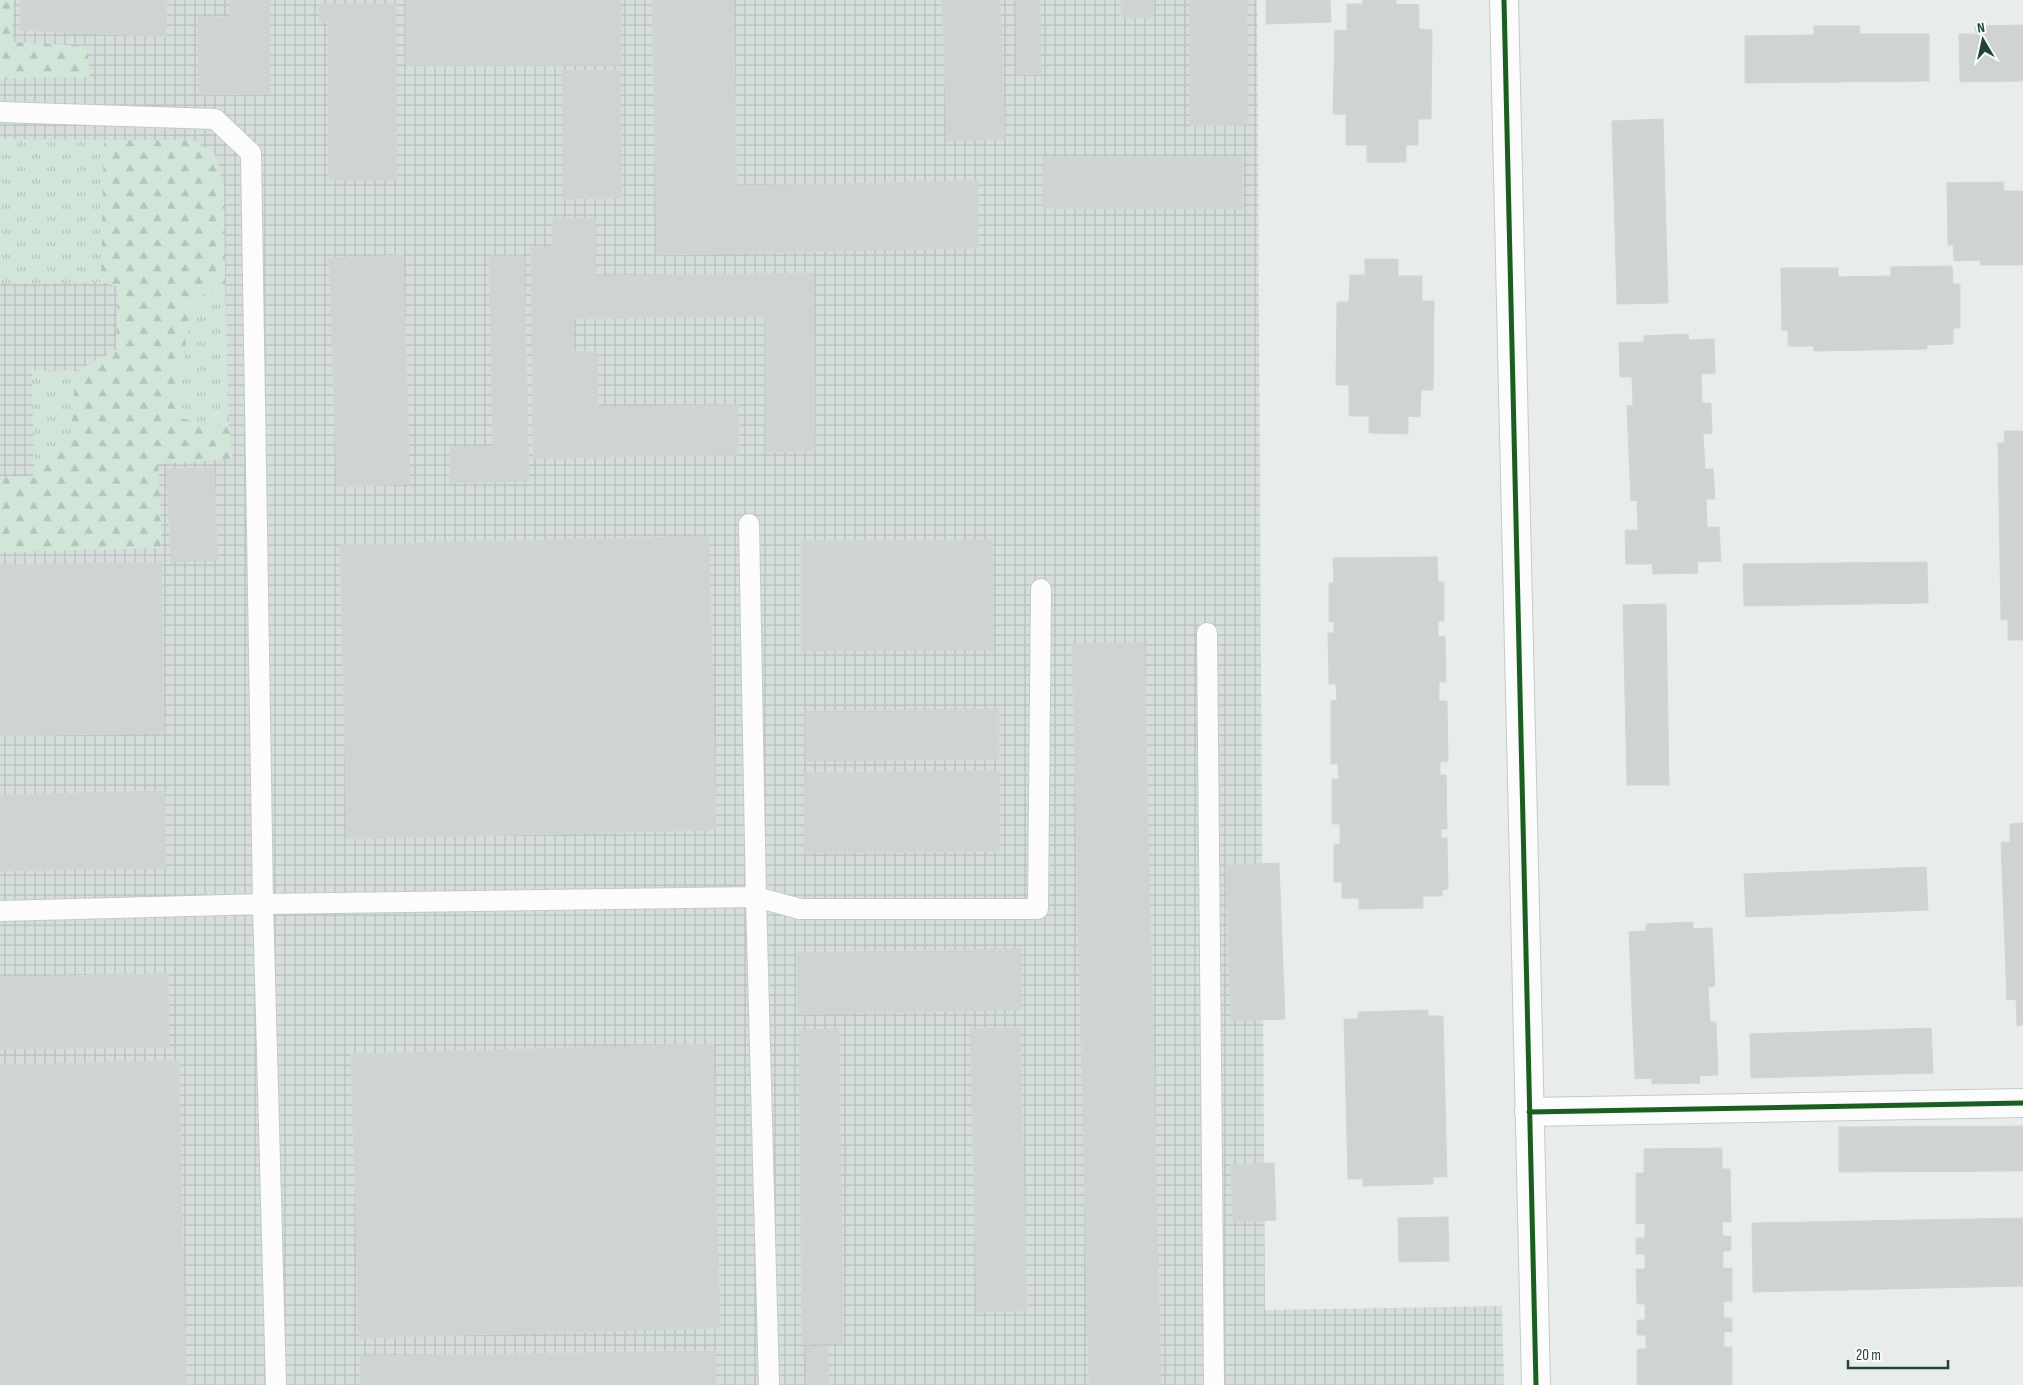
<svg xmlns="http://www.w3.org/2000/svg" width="2023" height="1385" font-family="'Sofia Sans Condensed',sans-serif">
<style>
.industrial{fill:url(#industrial-grid)}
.grass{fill:url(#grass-tufts)}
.forest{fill:url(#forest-firs)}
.building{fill:#cfd4d2;stroke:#d1d6d4}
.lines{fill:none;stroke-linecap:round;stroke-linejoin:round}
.service-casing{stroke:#c5cac8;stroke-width:22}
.minor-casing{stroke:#c5cac8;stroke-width:30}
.tertiary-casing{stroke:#c5cac8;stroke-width:30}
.service{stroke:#fcfcfc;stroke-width:20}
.minor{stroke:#fcfcfc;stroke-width:28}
.tertiary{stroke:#fcfcfc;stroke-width:28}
.cycleway-casing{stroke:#f7fbf9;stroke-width:8}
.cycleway{stroke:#1b5e20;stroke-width:5}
</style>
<defs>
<pattern id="industrial-grid" width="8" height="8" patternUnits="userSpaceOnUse" patternTransform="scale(1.25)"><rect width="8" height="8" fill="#d6dedb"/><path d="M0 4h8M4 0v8" fill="none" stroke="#b8c0bd"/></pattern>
<pattern id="grass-tufts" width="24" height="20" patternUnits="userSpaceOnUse" patternTransform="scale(1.25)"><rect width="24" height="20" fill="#d1e6d8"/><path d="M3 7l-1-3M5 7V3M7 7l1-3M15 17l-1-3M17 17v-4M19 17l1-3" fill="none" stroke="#b3c6ba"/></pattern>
<pattern id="forest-firs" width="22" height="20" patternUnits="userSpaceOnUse" patternTransform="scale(1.25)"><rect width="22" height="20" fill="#d1e6d8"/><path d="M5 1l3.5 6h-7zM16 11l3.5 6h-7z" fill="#b3c6ba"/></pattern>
</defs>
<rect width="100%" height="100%" fill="#e8edeb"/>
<path class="industrial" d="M0,0H1257L1265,1310L1502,1306L1504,1385H0Z"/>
<path class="grass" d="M0,139L104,140L101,282L0,284Z
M225,284L229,426L183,419L176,408L192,299Z
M32,370L76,371L71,435L34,467Z"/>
<path class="forest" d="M0,0H14L12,42L87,46L90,77L0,79Z
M104,140H193L215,154L224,187L225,284L192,300L176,408L183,419L229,426L232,459L158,464L162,548L0,552V477L33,476L34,467L71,435L76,371L116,350L118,287L101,282Z"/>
<path class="building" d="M21,0H167L166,37L20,30Z
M230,0H270V94L199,95L198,17H230Z
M406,0H621V65H406Z
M652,0H733L737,186L978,181V248L657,255Z
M942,0H1000L1005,139L947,141Z
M1016,0H1040L1041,74L1017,75Z
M1121,0H1154L1153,18L1121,17Z
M1190,0H1247L1248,125L1190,126Z
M1266,0H1330L1331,22L1266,24Z
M1363,0H1396V4L1419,5V29L1432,30L1431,119H1418V145H1406V162H1367V145H1346V114H1333L1335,30L1347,31V4H1363Z
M319,4H396V21L319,22Z
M396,21L397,180H329L328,22Z
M2023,25V81L1960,82L1959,34H1976L1975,26Z
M1814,26H1859L1860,34H1929V81L1745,83V36L1814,35Z
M620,70L622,198L563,199L562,71Z
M1663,119L1668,303L1617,304L1612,121Z
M1043,157H1242V209L1042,208Z
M2004,182L2003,191H2023V265H1980V260L1954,261L1953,245H1948L1947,183Z
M552,218H595V276L813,273L815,451L766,452L765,316L573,319V352H598V407L738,405L739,455L533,458L531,248L553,247Z
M403,255L410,484L337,487L329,258Z
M489,256H524L529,481L450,483V447H493Z
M1365,259H1398V276H1422V301H1434L1433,390H1421L1420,417L1408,416V434L1369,433V416H1349V385H1336L1337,302H1349L1350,275H1365Z
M1952,266L1953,284H1960V328H1953V344L1927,345V349L1814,351V346H1788V330L1782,331L1781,268H1838V277L1891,276V267Z
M1688,334L1689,340L1714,339L1715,373L1701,374L1702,403H1711L1712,433L1703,434L1705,469H1713L1715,499H1706L1707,527H1719L1721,561L1697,562L1698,573L1653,574L1652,564H1626L1625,530H1638L1637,500L1631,501L1627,406L1633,405L1632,377H1620L1619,343L1644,342V336Z
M2004,431H2023V640H2008V619L2001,620L1998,443H2005Z
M214,468L218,560L171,562L167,469Z
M709,536L716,830L347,839L340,545Z
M992,540L993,650L801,651V541Z
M1437,557L1438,582H1444V621H1438V637L1445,636L1446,682H1439V701H1447L1448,761L1440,762V775H1446L1447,829H1441V838H1447L1448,889L1442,890V896H1423V908L1359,909V898H1342V882H1334V844H1340V824H1332V779H1339L1338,764H1331V701L1337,700L1336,684H1329L1328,633H1334V622H1329V583H1334L1333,558Z
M161,562L164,733L0,736V565Z
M1927,562L1928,603L1744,606L1743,564Z
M1666,604L1669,785H1627L1623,605Z
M1144,642L1161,1385H1089L1072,644Z
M999,709V759L806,761L805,711Z
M999,771L1000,851L805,853L804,773Z
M165,791L166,868L0,871V795Z
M2023,823V1025L2017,1026L2016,999L2007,1000L2001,842H2010V824Z
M1279,863L1285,1019L1231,1021L1226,865Z
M1926,867L1928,910L1746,917L1744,874Z
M1693,922V929L1712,928L1715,986L1708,987L1710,1022H1716L1718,1075L1699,1076L1700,1083L1652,1084V1078L1635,1079L1629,932L1646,931V924Z
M1021,949L1022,1010L798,1014L797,953Z
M168,974L169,1047L0,1049V977Z
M1428,1010V1016H1443L1447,1177H1433V1184L1363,1186V1179H1348L1344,1019H1358V1012Z
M1020,1028L1027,1311L977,1312L970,1029Z
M1931,1028L1933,1073L1751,1078L1750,1034Z
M839,1029L843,1343L802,1344L799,1030Z
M713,1044L720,1328L359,1338L351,1054Z
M179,1061L186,1385H0V1065Z
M2023,1126V1171L1839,1172V1127Z
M1722,1148V1169H1730L1731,1222H1722L1723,1236H1731V1251H1723V1268H1732V1301L1723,1302L1724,1318H1732V1332H1724V1347H1732V1385H1637V1349H1646V1335H1637V1320H1645V1304H1637L1636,1269H1645V1254H1636V1238H1645V1223L1636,1224V1173H1644V1149Z
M1274,1163L1276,1220L1233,1222L1231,1165Z
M1448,1217L1449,1261L1399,1262L1398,1218Z
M2023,1218V1286L1753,1292L1752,1223Z
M828,1346L829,1385H807L806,1347Z
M716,1351V1385H360V1356Z"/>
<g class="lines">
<defs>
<path id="service" d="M0,112L215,119L251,153L263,904L276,1385
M749,524L756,897L769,1385
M1207,633L1214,1385
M0,911L263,904L756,897L800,909H1038L1041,589"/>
<path id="minor" d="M1529,1112L2023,1103"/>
<path id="tertiary" d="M1504,0L1536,1385"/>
</defs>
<use href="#service" class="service-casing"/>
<use href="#minor" class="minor-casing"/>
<use href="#tertiary" class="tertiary-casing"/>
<use href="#service" class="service"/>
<use href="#minor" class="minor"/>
<use href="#tertiary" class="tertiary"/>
<defs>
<path id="cycleway" d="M1504,0L1536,1385
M1529,1112L2023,1103"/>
</defs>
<use href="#cycleway" class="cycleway-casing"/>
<use href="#cycleway" class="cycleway"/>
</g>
<g transform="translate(1983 40) rotate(351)" stroke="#f7fbf9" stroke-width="4" paint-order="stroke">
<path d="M0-4L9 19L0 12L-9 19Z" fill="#24423a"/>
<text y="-8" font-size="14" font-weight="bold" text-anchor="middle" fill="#24423a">N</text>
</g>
<path d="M1848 1360v8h100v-8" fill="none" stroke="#24423a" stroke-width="2.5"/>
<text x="1856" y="1360" font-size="15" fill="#24423a" stroke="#f7fbf9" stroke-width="4" paint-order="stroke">20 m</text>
</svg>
